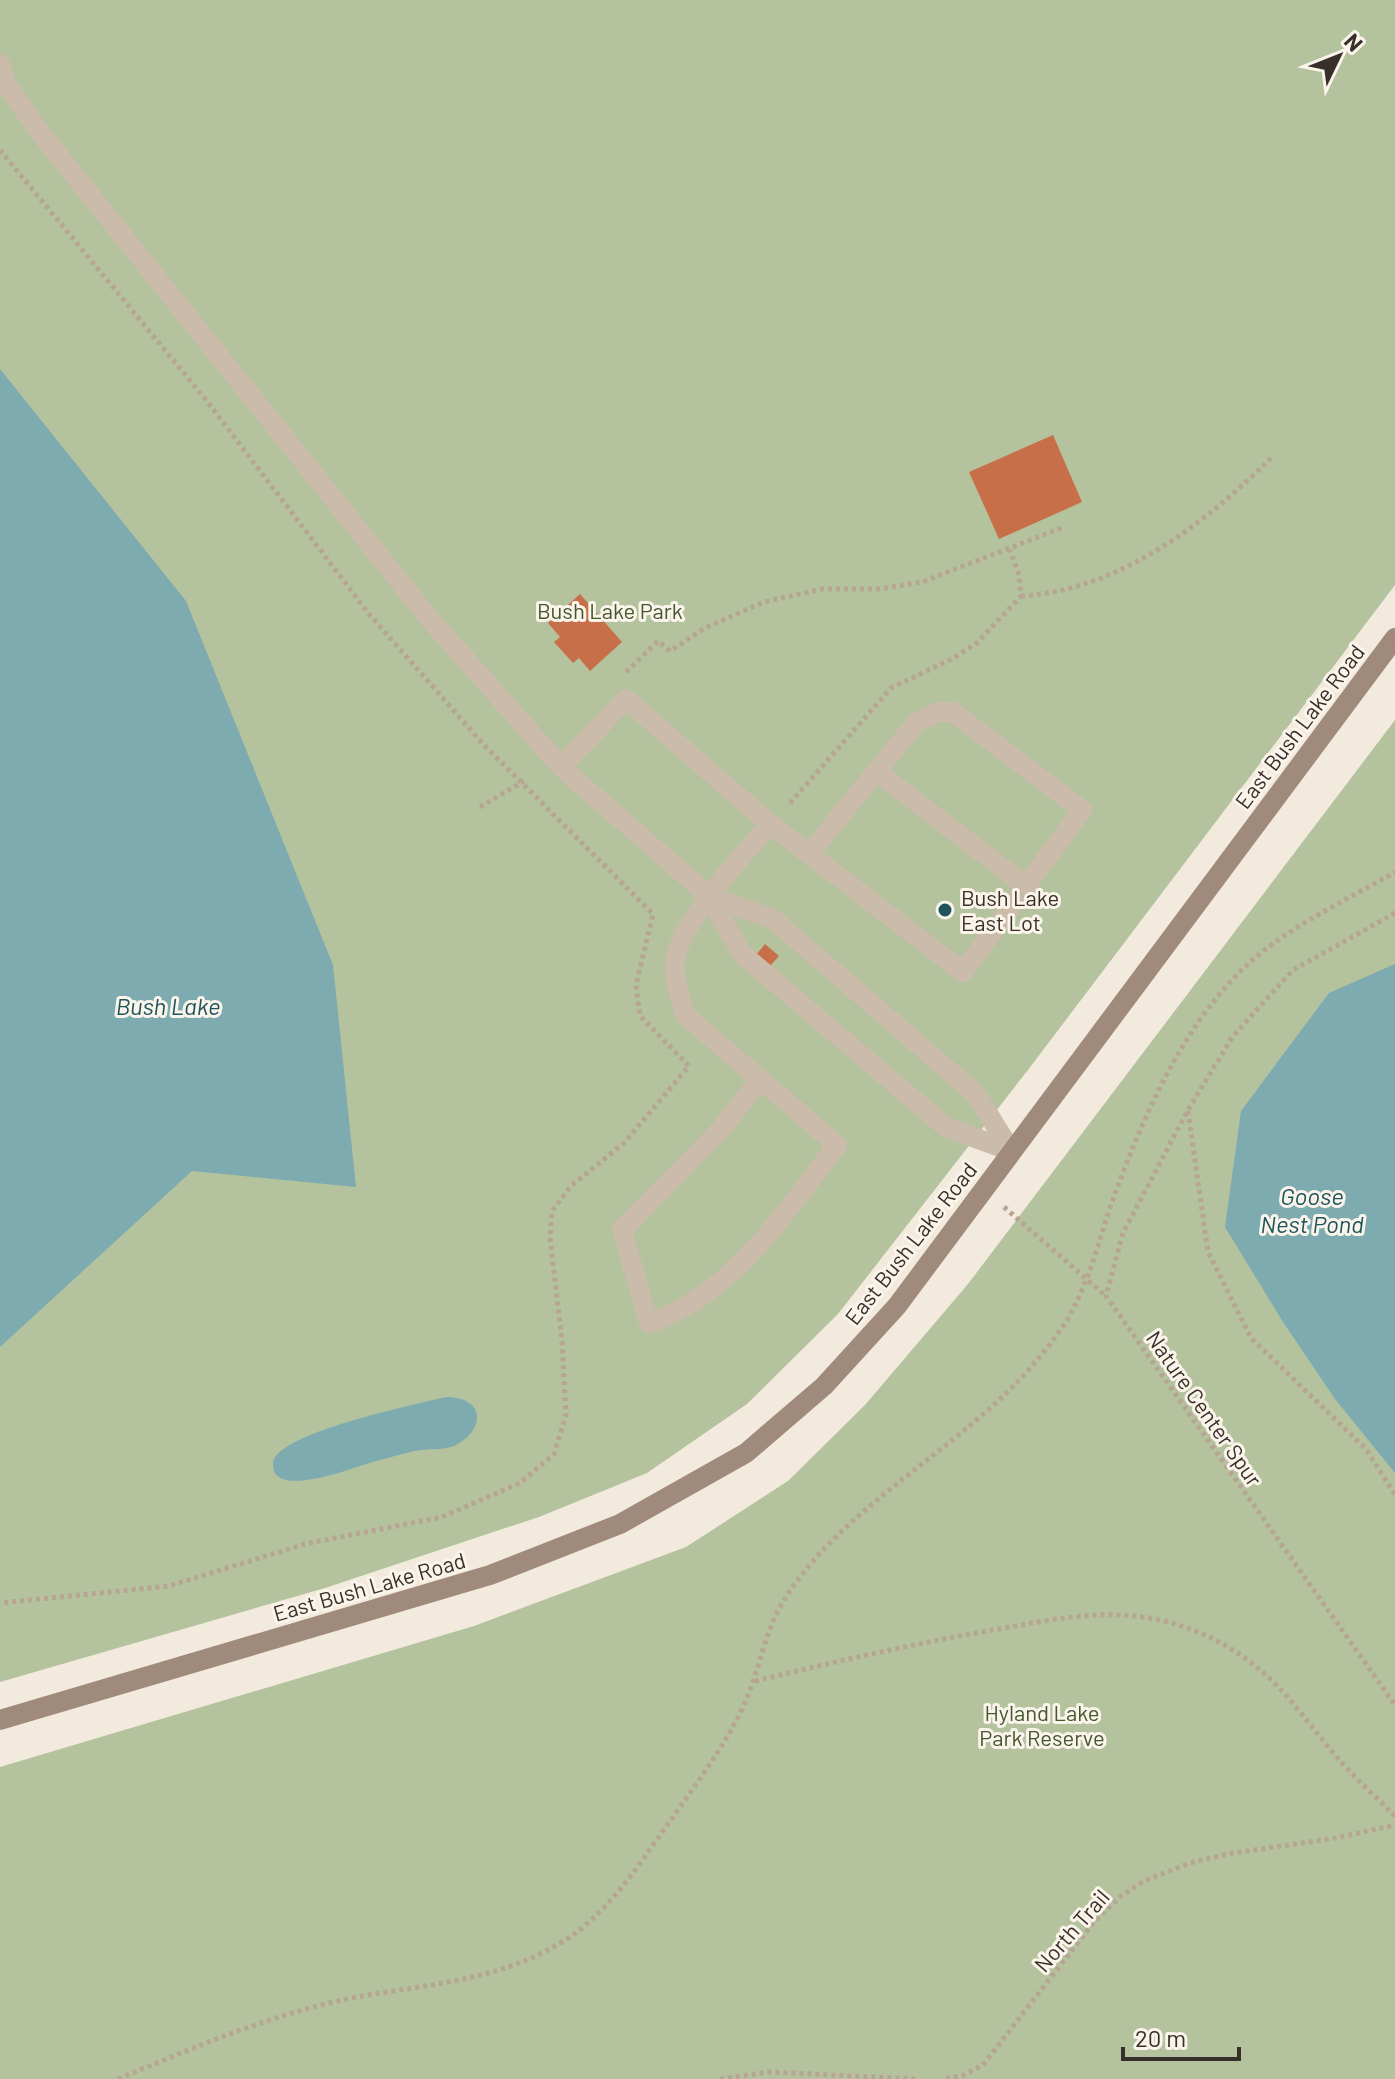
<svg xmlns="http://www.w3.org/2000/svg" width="1395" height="2079" font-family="Barlow,sans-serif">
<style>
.green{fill:#b4c29e}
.water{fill:#7dabb0}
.building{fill:#c76f49}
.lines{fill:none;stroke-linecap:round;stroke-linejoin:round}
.path{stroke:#b7a594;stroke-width:5;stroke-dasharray:4 4;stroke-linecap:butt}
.lane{stroke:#cbbbaa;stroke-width:20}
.secondary{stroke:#9f8a7b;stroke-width:20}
.poi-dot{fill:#1e545b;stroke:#faf4eb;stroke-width:3}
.labels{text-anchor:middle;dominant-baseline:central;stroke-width:6;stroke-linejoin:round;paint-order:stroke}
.park-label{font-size:22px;fill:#45572d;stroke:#faf4eb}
.street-label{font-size:22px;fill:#392f2a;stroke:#faf4eb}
.poi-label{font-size:22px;fill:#392f2a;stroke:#faf4eb;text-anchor:start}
.water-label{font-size:24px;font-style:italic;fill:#1e545b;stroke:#faf4eb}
</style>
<rect width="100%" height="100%" fill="#f3eade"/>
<path class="green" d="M0,0H1395V585L1031,1066L838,1314L747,1404L647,1473L539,1517L325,1588L0,1682Z
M1395,720V2079H0V1767L474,1626L686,1547L788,1481L865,1405L968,1284Z"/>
<path class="water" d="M0,369L186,601L333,965L356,1187L192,1171L0,1347Z
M1395,964V1473L1335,1399L1283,1322L1225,1227L1241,1111L1329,993Z
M446,1397C484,1397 487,1428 456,1445C446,1451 427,1448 414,1451C400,1455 386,1458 373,1462C357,1466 272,1501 273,1464C273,1433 419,1404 446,1397Z"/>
<path class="building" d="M1053,435L1082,502L999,539L969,472Z
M580,594L622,642L590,671L579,658L573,663L554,642L560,637L548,623Z
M765,944L779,956L770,966L756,955Z"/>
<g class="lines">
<path class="path" d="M0,150L206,400L369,614L483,744L653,914L636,985L640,1016L689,1066L624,1143L571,1186L552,1211L550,1238L562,1341L566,1415L554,1454L520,1483L442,1517L305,1544L169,1586L0,1603
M1021,596C1117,591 1205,524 1271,458
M626,672L658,641L670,651L705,628L764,602L822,589H879L922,582L1064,527
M790,803L891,688L952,659L977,643L1021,596L1019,575L1010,550
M480,807L524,781
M1395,913L1293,970L1233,1036L1188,1110L1123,1233L1106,1296L1395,1705
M1188,1111L1208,1252L1251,1338L1366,1449L1395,1495
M1004,1207L1106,1296
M755,1681C834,1662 912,1644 993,1630C1044,1621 1097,1609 1150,1618C1188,1625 1224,1641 1254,1665C1289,1692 1314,1732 1343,1764C1359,1782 1378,1799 1395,1816
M118,2079C193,2048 267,2016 347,1999C422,1984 495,1983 562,1942C610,1913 641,1861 673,1817C698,1781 724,1747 743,1707C758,1676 762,1642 778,1611C832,1511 957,1453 1032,1366C1047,1348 1065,1327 1075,1305C1093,1270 1102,1228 1116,1191C1149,1102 1195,999 1274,943C1312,916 1355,895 1395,872
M720,2079L769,2072L917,2079
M946,2079L964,2075L983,2065L1094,1922L1120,1897L1144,1881L1190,1863L1227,1854L1336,1838L1395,1825"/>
<path class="lane" d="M0,64L7,85L38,130L429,618L561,767L709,896L742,954L946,1127L1011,1151
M561,767L626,699L770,824
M876,771L1026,886
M709,896L773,919L976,1094L1011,1151
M760,1079L722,1128L622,1230L649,1323C734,1294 785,1212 837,1145L686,1016C680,998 673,979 675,961C680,922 744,854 770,824L963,972L1082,810L953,712H938L917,722L809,854"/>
<path class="secondary" d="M0,1720L490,1575L620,1524L746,1453L824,1386L897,1306L1395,638"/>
</g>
<circle class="poi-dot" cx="945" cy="910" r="8"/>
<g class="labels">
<g class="park-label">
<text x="610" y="610">Bush Lake Park</text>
<text x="1042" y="1712">Hyland Lake<tspan x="1042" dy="25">Park Reserve</tspan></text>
</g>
<g class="street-label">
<text transform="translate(1299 726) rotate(-53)">East Bush Lake Road</text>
<text transform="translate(910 1243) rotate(-52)">East Bush Lake Road</text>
<text transform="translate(1205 1408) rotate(55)">Nature Center Spur</text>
<text transform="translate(369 1586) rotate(-16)">East Bush Lake Road</text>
<text transform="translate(1071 1930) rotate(-49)">North Trail</text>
</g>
<g class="poi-label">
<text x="961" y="897">Bush Lake<tspan x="961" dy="25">East Lot</tspan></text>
</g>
<g class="water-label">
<text x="168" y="1005">Bush Lake</text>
<text x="1312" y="1195">Goose<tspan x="1312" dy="28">Nest Pond</tspan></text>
</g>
</g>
<g transform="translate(1339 56) rotate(47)" stroke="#faf4eb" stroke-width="6" paint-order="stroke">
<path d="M0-6L14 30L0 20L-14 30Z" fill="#392f2a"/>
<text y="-12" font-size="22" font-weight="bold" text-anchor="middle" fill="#392f2a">N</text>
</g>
<path d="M1123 2047v12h116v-12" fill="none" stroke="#392f2a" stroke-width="4"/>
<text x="1135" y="2047" font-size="24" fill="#392f2a" stroke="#faf4eb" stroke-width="6" paint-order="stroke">20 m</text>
</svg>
